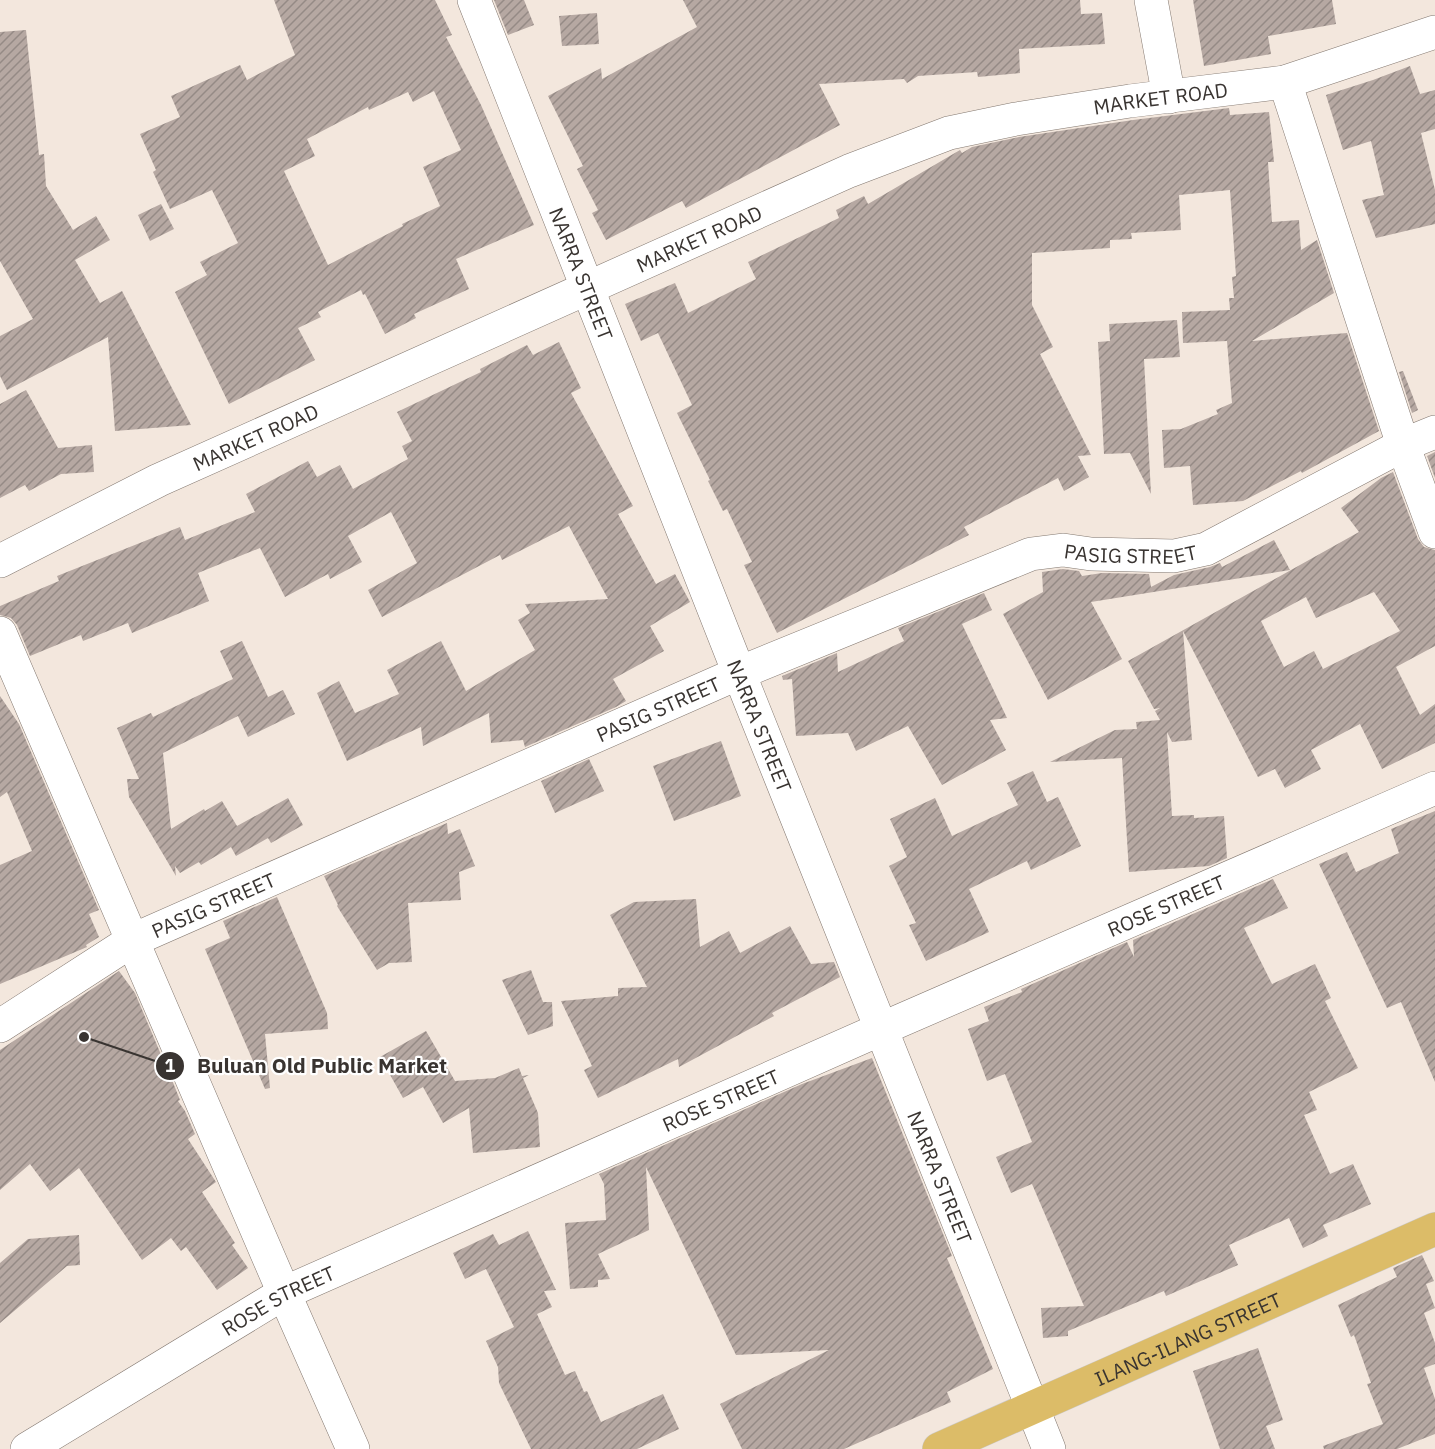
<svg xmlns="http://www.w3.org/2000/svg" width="1435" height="1449" font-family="'IBM Plex Sans',sans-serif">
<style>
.building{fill:url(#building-hatch);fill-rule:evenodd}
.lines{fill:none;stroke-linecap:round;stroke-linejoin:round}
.minor-casing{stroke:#837870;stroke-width:34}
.major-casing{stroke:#cccac9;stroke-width:34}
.minor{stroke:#fff;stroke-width:33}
.major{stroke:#dcbc68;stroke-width:33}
.labels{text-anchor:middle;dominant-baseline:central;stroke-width:4.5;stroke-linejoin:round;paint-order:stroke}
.street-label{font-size:20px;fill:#393431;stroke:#fff}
.leader{fill:none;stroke:#393431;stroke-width:2}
.callout-dot{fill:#393431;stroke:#fff;stroke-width:2}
.mark-label{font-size:18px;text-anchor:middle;font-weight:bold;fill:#fff}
.callout-label{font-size:21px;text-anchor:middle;font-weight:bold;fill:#393431;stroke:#fff;stroke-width:4.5;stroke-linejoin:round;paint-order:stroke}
</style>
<defs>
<pattern id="building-hatch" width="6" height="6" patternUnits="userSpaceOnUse" patternTransform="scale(1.5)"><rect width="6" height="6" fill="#b6a8a2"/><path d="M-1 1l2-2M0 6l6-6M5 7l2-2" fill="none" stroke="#958a85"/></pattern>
</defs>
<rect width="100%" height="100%" fill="#f3e7dd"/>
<path class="building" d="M274,0H435L452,35L446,37L481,105L534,225L456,259L469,289L414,314L416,318L385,334L365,294L363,295L361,290L318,312L321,317L298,328L315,360L229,404L175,292L207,275L200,262L238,243L212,190L170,209L153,172L156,170L140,134L180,117L171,96L240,65L247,80L295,55ZM434,91L461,150L423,167L440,206L402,224L403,226L328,265L284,171L315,156L307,139L368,107L369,110L408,92L413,102Z
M494,0H524L534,25L508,35Z
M683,0H1080L1081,14L1102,13L1105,44L1019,49L1020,73L978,77L977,72L918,76L907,83L904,79L819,84L840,125L686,208L682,201L606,240L592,213L598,210L577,169L583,166L548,96L601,68L602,79L697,27Z
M1193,0H1332L1336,24L1268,36L1271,54L1204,66Z
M597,13L599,44L562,46L559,16Z
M26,30L39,155L44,154L46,186L73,230L96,216L110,240L75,260L100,303L122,291L191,425L115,431L108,337L7,390L0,376V336L33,319L0,261V32Z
M1410,66L1420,94L1435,90V129L1421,133L1435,190V224L1376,238L1362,200L1384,195L1371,141L1343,150L1326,95L1373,80Z
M1229,108L1230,115L1269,112L1274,162H1268L1272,222L1299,220L1301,250L1317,240L1334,293L1252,341L1347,333L1379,431L1302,473L1301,471L1243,501L1193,505L1190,466L1164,468L1162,430L1181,429L1218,414L1216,410L1232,403L1227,341L1183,343L1182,312L1230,310L1229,298H1234L1232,277L1236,276L1230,190L1179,195L1181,230L1131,233L1132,239L1110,240V248L1032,253V305L1053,347L1040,354L1091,455L1078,456L1089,477L1064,491L1058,478L964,527L969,535L777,633L744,565L752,562L727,509L723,511L708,481L710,480L677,413L692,405L658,333L641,341L625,304L675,283L688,313L756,279L748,262L839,218L836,210L864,196L868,204L960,150L962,153L972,147L1019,137L1133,120Z
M161,204L174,229L150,241L138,215Z
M1177,320L1180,357L1144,359L1151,494L1130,453L1104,454L1098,342L1110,341L1109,324Z
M559,342L581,388L571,393L633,506L618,514L656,584L675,574L690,602L650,626L664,651L613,679L626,701L616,707L525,747L523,740L491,743L489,713L423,746L421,727L347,761L317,693L339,681L355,713L399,694L387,670L441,641L466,691L535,650L518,620L530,613L525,604L608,599L569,526L502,560L500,555L382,617L368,590L417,563L391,512L348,536L362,562L330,579L328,574L285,597L260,548L198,573L209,601L132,633L128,623L83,641L81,635L30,656L17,625L11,618L0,615V606L59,581L57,576L180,527L185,540L255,512L246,494L308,461L317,477L340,465L353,489L408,459L402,446L412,441L397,412L481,372L480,369L527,345L533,355Z
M1403,371L1418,410L1412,413L1399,372Z
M26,390L58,448L92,445L94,472L61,474L29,491L25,485L0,498V404Z
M1435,452V478L1427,456Z
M1393,472L1418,539L1424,547L1435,550V646L1396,667L1420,715L1435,704V743L1382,769L1360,724L1311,750L1321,769L1285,788L1275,769L1258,777L1183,631L1192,740L1172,742L1167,732L1172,816L1194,815V818L1224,816L1227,858L1209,866L1129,872L1122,758L1050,762L1115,730L1137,729L1136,722L1160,720L1155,711L1160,708L1154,709L1128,661L1359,532L1341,508L1381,478ZM1374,592L1400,631L1323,669L1314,651L1284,667L1261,621L1306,597L1316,618Z
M1274,540L1290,570L1091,602L1122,659L1048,700L1003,614L1043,592L1042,572L1063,569L1079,571L1082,576L1102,573L1149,574L1151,587L1174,575L1210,567L1220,563L1222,567Z
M984,593L992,610L962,624L1007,718L990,720L1006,750L942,785L908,726L856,751L848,733L796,736L792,679L783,680L782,676L837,653L838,672L904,641L898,628Z
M242,641L268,697L283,690L295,714L248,737L238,716L163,753L171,829L204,809L205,811L222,801L237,826L288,798L303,825L271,843L268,838L236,856L231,847L201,865L199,862L180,873L175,866L176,876L129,797L127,779H139L117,728L151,713L153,717L233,679L220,651Z
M0,696L19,724L99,910L89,914L99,937L86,945L87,947L0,984V865L32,851L7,792L0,797Z
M721,741L741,796L674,821L653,766Z
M589,759L604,791L555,813L541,781Z
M1033,771L1047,802L1058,797L1081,846L1031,870L1027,861L969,889L989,932L926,961L909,925L916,923L889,866L907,857L890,819L935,798L952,836L1018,805L1007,783Z
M1435,811V1082L1401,1002L1387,1008L1319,864L1347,852L1356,872L1399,853L1391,829Z
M447,823L448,834L460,829L475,866L459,872L461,900L408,903L412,962L389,963L377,970L337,906L338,905L324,876Z
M1273,879L1288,908L1244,928L1272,984L1315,964L1331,998L1325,1001L1358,1068L1309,1092L1317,1110L1304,1115L1330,1174L1353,1164L1371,1204L1323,1225L1328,1236L1303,1248L1289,1218L1229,1245L1238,1265L1166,1296L1164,1291L1068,1331V1336L1043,1338L1041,1308L1084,1306L1032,1184L1011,1193L996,1157L1032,1142L1005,1074L987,1081L968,1029L989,1021L984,1007L1022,992L1021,989L1127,942L1134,957L1133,940Z
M277,897L327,1013L328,1029L265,1034L270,1088L265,1089L205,949L230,938L223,921Z
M696,899L700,947L729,931L740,953L790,926L811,964L834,962L840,977L772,1013L774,1016L679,1067L678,1059L598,1098L584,1070L592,1066L561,1001L618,996V988L647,987L610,915L634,902Z
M531,970L543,1002H552L553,1026L528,1035L502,980Z
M119,971L135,993L165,1064L163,1066L170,1075L180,1100L178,1101L185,1111L195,1134L188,1139L216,1182L202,1192L235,1243L232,1245L248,1268L217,1290L186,1247L181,1251L171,1238L142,1260L79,1168L50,1191L30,1164L0,1190V1050Z
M426,1031L455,1081L495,1078L519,1068L522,1076L529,1075L523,1078L538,1113L540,1147L473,1153L469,1108L443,1123L423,1087L403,1098L380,1057Z
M872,1058L952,1256L947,1258L993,1369L947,1392L951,1402L844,1449H742L720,1404L829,1350L736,1355L646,1167L649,1230L598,1254L610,1279L598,1280V1287L570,1289L565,1223L606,1220L604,1184L599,1174L802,1084Z
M528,1231L556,1290L544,1291L552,1307L537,1314L565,1375L575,1371L584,1392L587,1391L601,1422L663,1394L679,1429L637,1449H531L499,1383L498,1367L486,1341L514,1327L486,1269L465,1279L453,1253L493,1234L499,1245Z
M79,1235L80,1265L67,1266L0,1323V1263L28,1239Z
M1422,1255L1434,1281L1426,1284L1435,1308L1424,1313L1435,1343V1364L1424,1368L1435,1399V1434L1397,1449H1324L1323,1446L1383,1424L1367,1384L1371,1383L1354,1335L1351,1337L1338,1305L1397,1277L1393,1268Z
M1258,1348L1283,1420L1266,1426L1275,1449H1220L1193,1371Z"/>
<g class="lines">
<defs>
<g id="minor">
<path id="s1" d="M474,0L739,673L1049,1449"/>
<path d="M1151,0L1169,97"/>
<path d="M1285,82L1403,445L1435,532"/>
<path id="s2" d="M0,561L159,480L849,171L949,133L1016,119L1130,101L1285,82L1435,32"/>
<path d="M0,633L284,1293L353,1449"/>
<path id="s3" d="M0,1026L133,940L739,673L1031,554L1063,550L1091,554L1174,556L1206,549L1403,445L1435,432"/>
<path id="s4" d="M27,1449L284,1293L881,1029L1435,788"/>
</g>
<g id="major">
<path id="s5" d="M939,1449L1435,1229"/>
</g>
</defs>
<use href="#minor" class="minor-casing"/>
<use href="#major" class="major-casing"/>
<use href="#minor" class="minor"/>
<use href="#major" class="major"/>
</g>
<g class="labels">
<g class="street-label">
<text stroke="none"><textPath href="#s2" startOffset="1256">MARKET ROAD</textPath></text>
<text stroke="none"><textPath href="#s2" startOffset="770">MARKET ROAD</textPath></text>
<text stroke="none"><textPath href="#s1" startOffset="294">NARRA STREET</textPath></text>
<text stroke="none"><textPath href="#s2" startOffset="284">MARKET ROAD</textPath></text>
<text stroke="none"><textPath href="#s3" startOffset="1236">PASIG STREET</textPath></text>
<text stroke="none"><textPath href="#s3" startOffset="732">PASIG STREET</textPath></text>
<text stroke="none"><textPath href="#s1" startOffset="780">NARRA STREET</textPath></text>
<text stroke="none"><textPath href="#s3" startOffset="246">PASIG STREET</textPath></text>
<text stroke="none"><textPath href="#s4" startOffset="1264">ROSE STREET</textPath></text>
<text stroke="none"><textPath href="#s4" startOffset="778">ROSE STREET</textPath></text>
<text stroke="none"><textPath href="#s1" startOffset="1266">NARRA STREET</textPath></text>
<text stroke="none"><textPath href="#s4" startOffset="292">ROSE STREET</textPath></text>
<text stroke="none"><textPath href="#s5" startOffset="272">ILANG-ILANG STREET</textPath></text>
</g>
</g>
<path class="leader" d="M84 1037L170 1066"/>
<g class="callout-dot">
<circle cx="84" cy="1037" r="6"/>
<circle cx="170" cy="1066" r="15"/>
</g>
<g class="mark-label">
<text x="170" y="1072">1</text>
</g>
<g class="callout-label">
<text x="322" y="1073">Buluan Old Public Market</text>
</g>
</svg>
